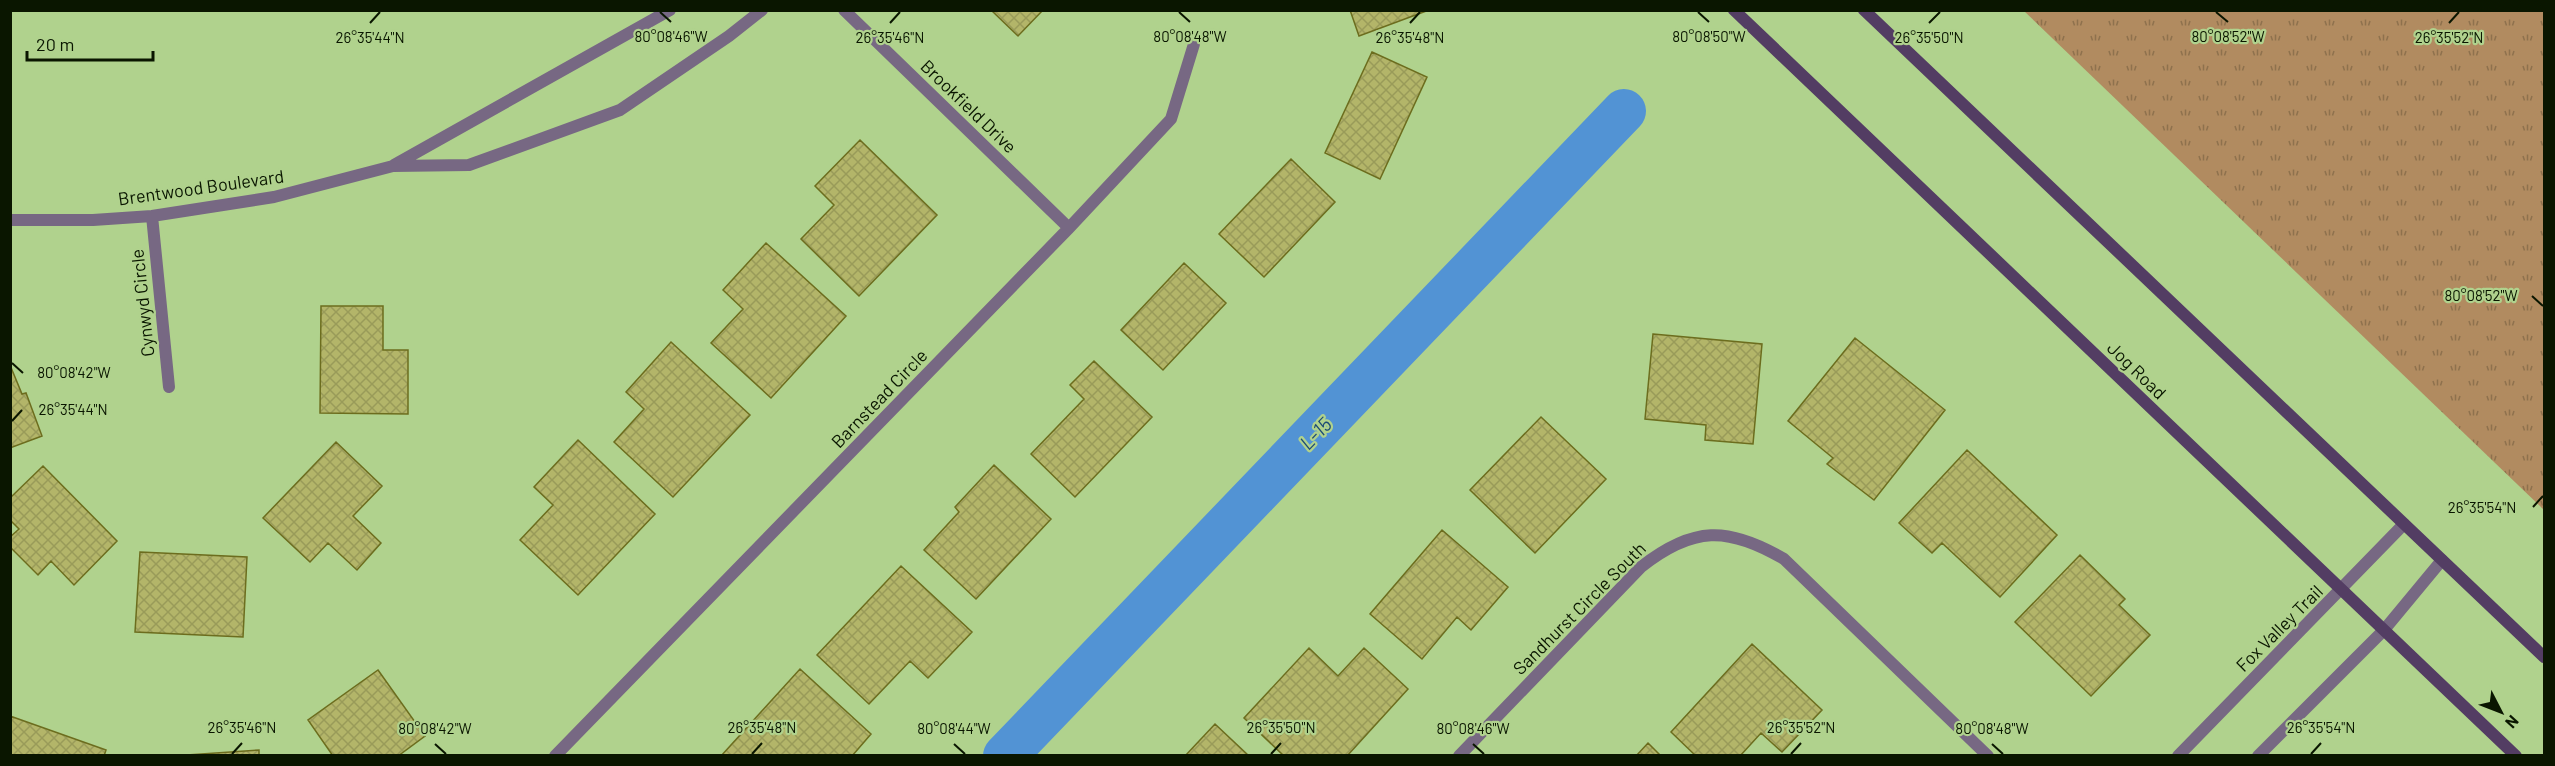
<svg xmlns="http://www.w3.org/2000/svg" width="2555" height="766" font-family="Barlow,sans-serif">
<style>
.grass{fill:url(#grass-tufts)}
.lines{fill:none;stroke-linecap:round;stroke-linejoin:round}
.canal{stroke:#5293d4;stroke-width:44}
.building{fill:url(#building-cross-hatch);stroke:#6c6d1e;stroke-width:1.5}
.street{stroke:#776883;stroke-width:12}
.secondary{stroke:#533d63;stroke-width:12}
.ticks{fill:none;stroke:#0a1600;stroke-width:2}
.labels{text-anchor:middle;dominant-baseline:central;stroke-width:4.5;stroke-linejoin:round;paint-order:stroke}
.street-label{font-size:18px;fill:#0a1600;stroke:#b0d28d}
.water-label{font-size:20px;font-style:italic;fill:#1c4b76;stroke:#b0d28d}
.ticks-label{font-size:15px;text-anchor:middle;fill:#0a1600;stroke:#b0d28d;stroke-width:4.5;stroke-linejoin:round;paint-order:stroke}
</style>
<defs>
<pattern id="grass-tufts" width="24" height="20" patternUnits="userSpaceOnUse" patternTransform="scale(1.5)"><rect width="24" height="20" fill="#b18b60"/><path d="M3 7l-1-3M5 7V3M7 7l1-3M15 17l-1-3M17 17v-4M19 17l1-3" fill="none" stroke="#8e714d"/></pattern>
<pattern id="building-cross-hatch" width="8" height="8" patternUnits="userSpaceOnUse" patternTransform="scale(1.5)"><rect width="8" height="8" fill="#b3b569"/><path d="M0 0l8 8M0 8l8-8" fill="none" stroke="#999b59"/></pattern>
</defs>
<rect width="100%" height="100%" fill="#b0d28d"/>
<path class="grass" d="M2024,11H2544V510Z"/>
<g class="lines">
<path class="canal" d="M1005,756L1624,111"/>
</g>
<path class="building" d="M991,10H1043L1018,36Z
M1350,10H1429L1359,36Z
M1372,52L1427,77L1380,179L1325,153Z
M860,140L937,215L859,296L801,239L834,205L815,186Z
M1291,159L1335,202L1264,277L1219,234Z
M766,243L846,316L771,398L711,343L743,309L723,290Z
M1184,263L1226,303L1163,370L1121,330Z
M321,306H383V350H408V414L320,413Z
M1653,334L1762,344L1753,444L1705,440L1706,425L1645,419Z
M1855,338L1945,410L1874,500L1827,464L1833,458L1788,421Z
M671,342L750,415L673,497L614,442L644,409L626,392Z
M1094,361L1152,417L1075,497L1031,454L1084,399L1070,385Z
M10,365L22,394L26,393L42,436L10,448Z
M1541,417L1606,479L1535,553L1470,490Z
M578,440L655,514L578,595L520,540L553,505L534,487Z
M336,442L382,486L353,516L381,543L357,570L328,543L310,562L263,518Z
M1967,450L2057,535L2000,597L1942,543L1932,553L1899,523Z
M994,465L1051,519L976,599L924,550L959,512L955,507Z
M43,466L117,541L74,585L51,561L38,575L10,547V537L19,529L10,520V498Z
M1442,530L1508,587L1471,630L1457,617L1422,659L1370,614Z
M140,552L247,557L243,637L135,632Z
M2080,555L2125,599L2119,605L2150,635L2091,696L2015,622Z
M901,566L972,632L928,678L910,661L869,704L817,655Z
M1752,644L1822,710L1782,752L1761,733L1740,756H1696L1671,732Z
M1309,648L1338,676L1364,648L1408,689L1347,756H1284L1244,718Z
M800,669L871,734L852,756H721Z
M378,670L425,736L398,756H333L308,720Z
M10,716L106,750L104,756H10Z
M1215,724L1249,756H1185Z
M1648,743L1661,756H1636Z
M259,750V756H172Z"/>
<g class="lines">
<path class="street" d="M844,10L1069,228
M394,165L670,10
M152,216L169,387
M10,220H93L152,216L274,197L393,166L469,165L620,110L729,36L762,10
M555,756L1069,228L1171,119L1194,44
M1459,756L1641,567C1693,526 1728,526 1784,559L1988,756
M2178,756L2404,524
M2258,756L2384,630L2442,560"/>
<path class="secondary" d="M1734,10L2516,756
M1864,10L2544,657"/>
</g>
<path class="ticks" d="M660,12L671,22M1179,12L1190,22M1698,12L1709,22M2216,12L2228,22M370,23L380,12M890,23L900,12M1410,23L1420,12M1929,23L1940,12M2449,23L2459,12M2532,296L2543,306M12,363L23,373M12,421L22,410M2533,507L2543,496M435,744L446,754M954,744L965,754M1473,744L1484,754M1992,744L2003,754M232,754L242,743M752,754L762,743M1271,754L1281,743M1791,754L1801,743M2311,754L2321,743"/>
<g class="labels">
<g class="street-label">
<text transform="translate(969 106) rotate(44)">Brookfield Drive</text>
<text transform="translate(201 187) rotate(-8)">Brentwood Boulevard</text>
<text transform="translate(142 303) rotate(-96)">Cynwyd Circle</text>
<text transform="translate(2137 370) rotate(44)">Jog Road</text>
<text transform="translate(879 398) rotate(-46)">Barnstead Circle</text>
<text transform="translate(1579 608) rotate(-45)">Sandhurst Circle South</text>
<text transform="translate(2279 628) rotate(-45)">Fox Valley Trail</text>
</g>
<g class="water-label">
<text transform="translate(1315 433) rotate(-46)">L-15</text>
</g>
</g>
<g class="ticks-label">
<text x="671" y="42">80°08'46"W</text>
<text x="1190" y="42">80°08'48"W</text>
<text x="1709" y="42">80°08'50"W</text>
<text x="2228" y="42">80°08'52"W</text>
<text x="370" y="43">26°35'44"N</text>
<text x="890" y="43">26°35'46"N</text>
<text x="1410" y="43">26°35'48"N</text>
<text x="1929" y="43">26°35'50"N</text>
<text x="2449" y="43">26°35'52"N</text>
<text x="2481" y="301">80°08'52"W</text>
<text x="74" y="378">80°08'42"W</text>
<text x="73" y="415">26°35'44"N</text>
<text x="2482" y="513">26°35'54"N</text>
<text x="242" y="733">26°35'46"N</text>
<text x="762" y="733">26°35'48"N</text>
<text x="1281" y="733">26°35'50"N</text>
<text x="1801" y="733">26°35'52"N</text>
<text x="2321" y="733">26°35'54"N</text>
<text x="435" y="734">80°08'42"W</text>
<text x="954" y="734">80°08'44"W</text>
<text x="1473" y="734">80°08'46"W</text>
<text x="1992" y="734">80°08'48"W</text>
</g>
<rect width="2555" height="766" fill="none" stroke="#0a1600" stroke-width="24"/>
<g transform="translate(2501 712) rotate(132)" stroke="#b0d28d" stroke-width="4.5" paint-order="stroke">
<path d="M0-4.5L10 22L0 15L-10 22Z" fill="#0a1600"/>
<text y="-9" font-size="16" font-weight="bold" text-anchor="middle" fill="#0a1600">N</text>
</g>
<path d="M27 51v9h126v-9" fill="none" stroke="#0a1600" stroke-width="3"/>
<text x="36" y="51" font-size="18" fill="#0a1600" stroke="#b0d28d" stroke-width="4.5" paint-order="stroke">20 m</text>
</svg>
